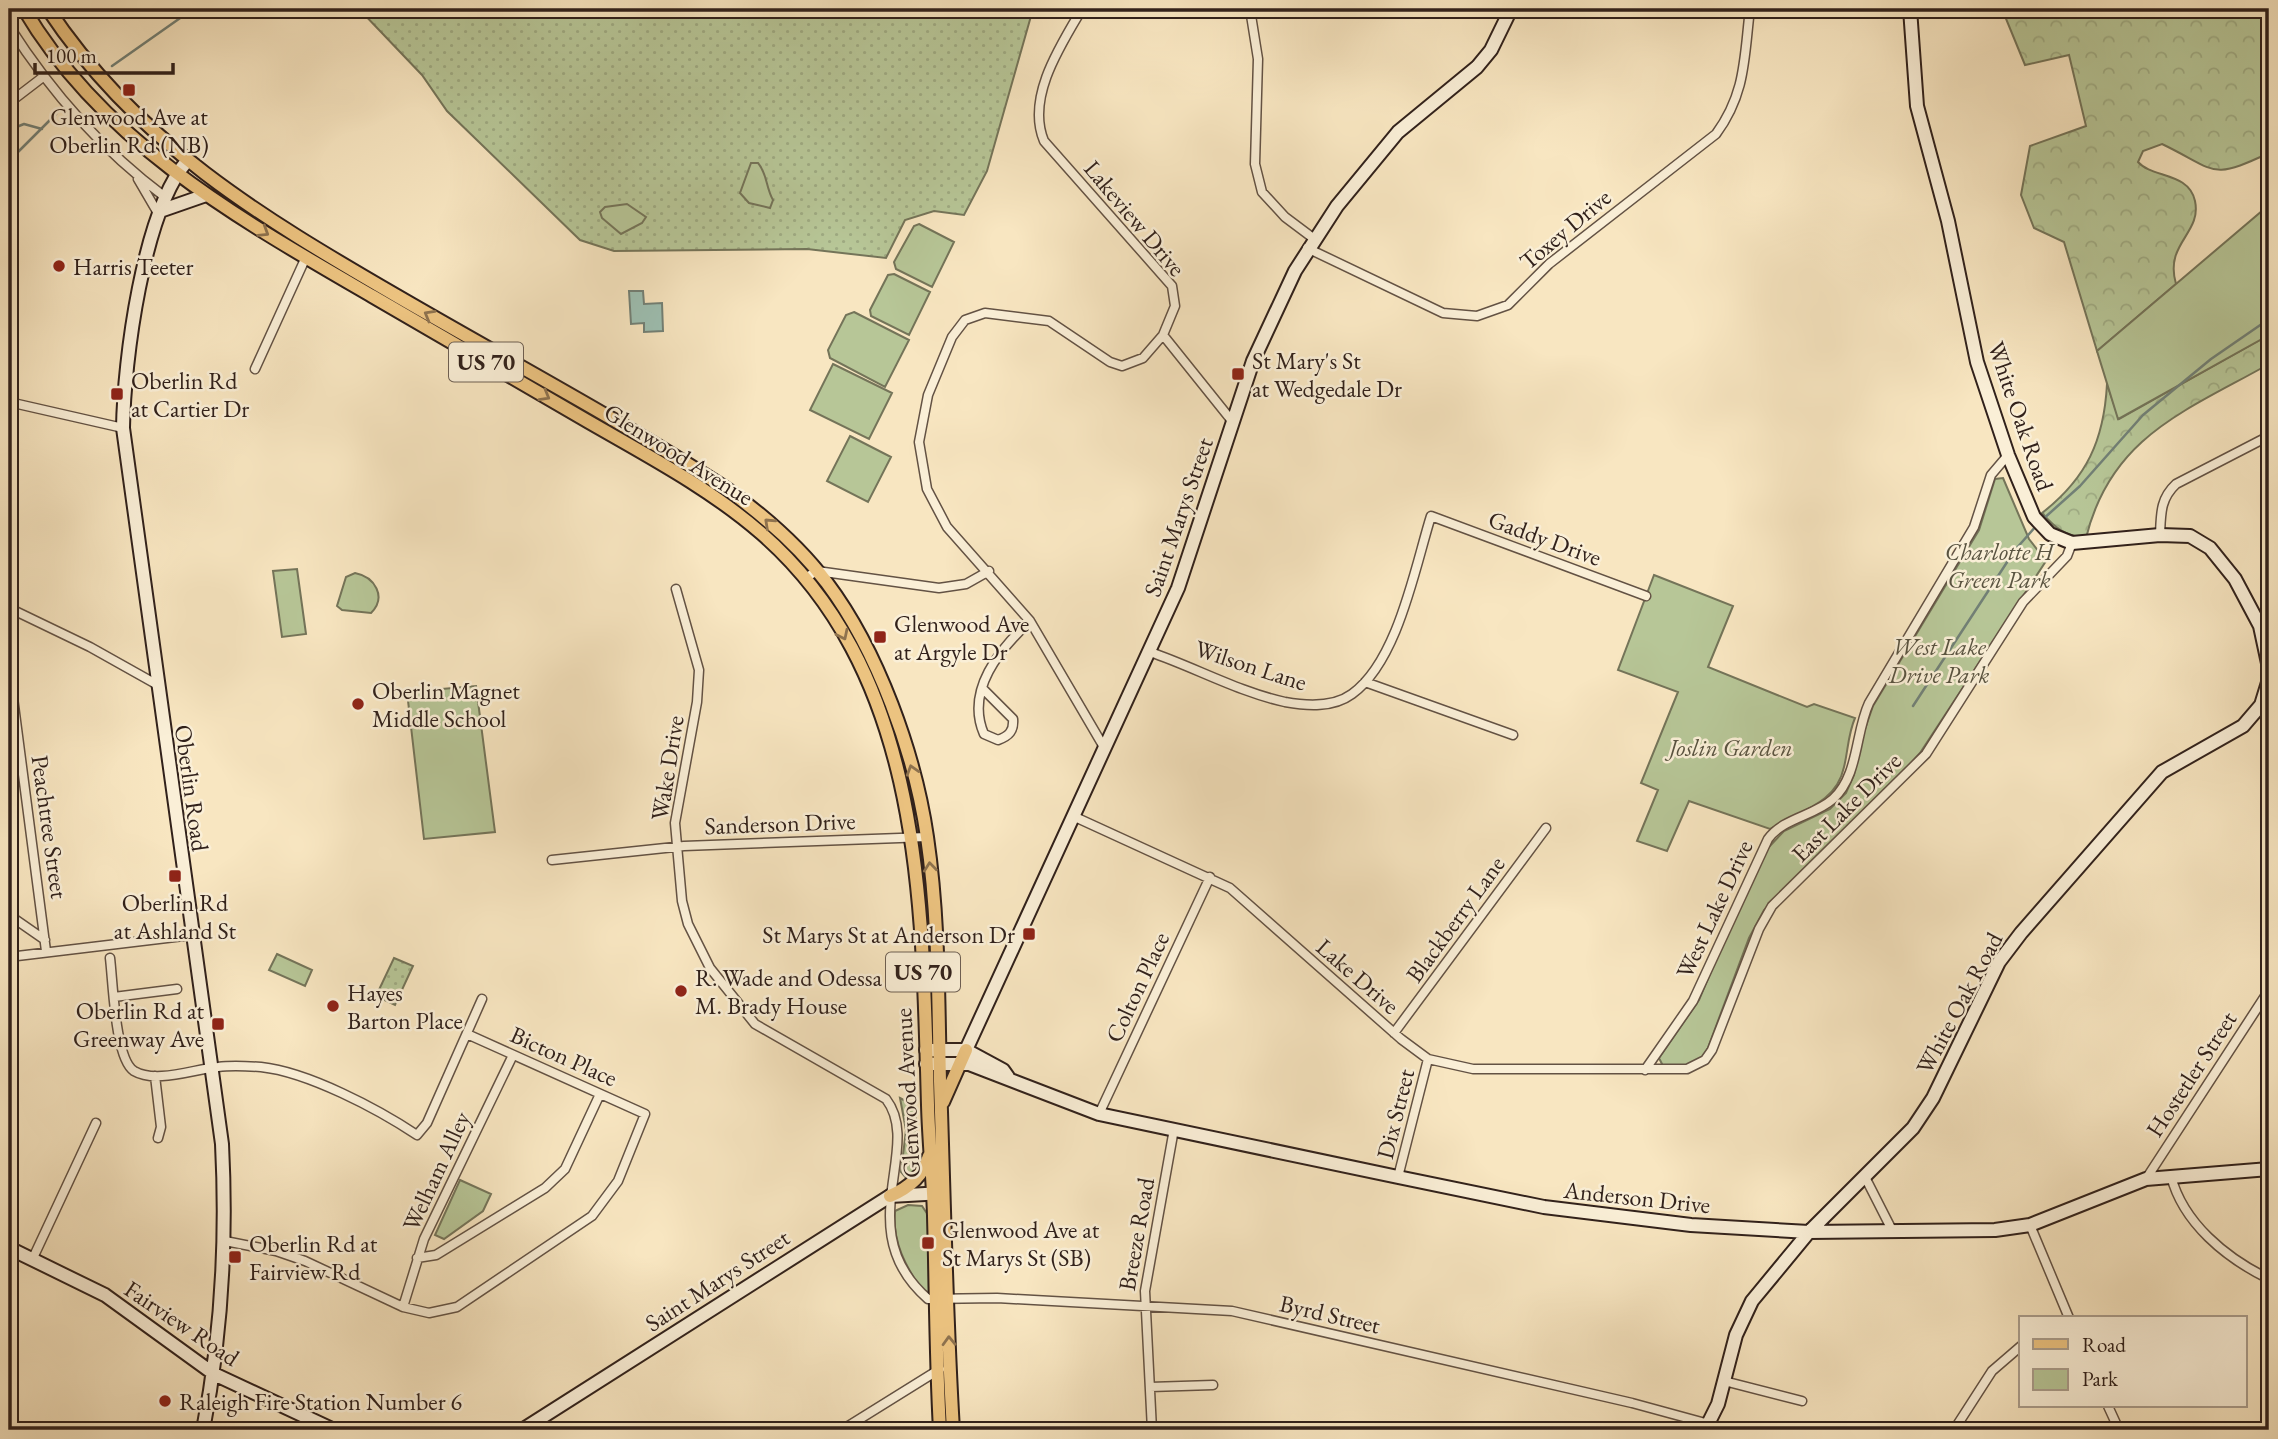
<svg xmlns="http://www.w3.org/2000/svg" width="2278" height="1439" font-family="'EB Garamond',serif">
<style>
.grass{fill:url(#grass-dots);stroke:#747459;stroke-width:2}
.forest{fill:url(#forest-crowns);stroke:#747459;stroke-width:2}
.green{fill:#b7c697;stroke:#747459;stroke-width:2}
.water{fill:#9dc0b3;stroke:#728076;stroke-width:2}
.lines{fill:none;stroke-linecap:round;stroke-linejoin:round}
.stream{stroke:#728076;stroke-width:2.5}
.street-casing{stroke:#635244;stroke-width:11}
.secondary-casing{stroke:#31211b;stroke-width:16}
.primary-casing{stroke:#31211b;stroke-width:16}
.street{stroke:#faefd7;stroke-width:8}
.secondary{stroke:#faefd7;stroke-width:12}
.primary{stroke:#ecc380;stroke-width:12}
.oneway{stroke:#8e724e}
.poi-dot{fill:#8f2418;stroke:#faefd7;stroke-width:2.5}
.labels{text-anchor:middle;dominant-baseline:central;stroke-width:5;stroke-linejoin:round;paint-order:stroke}
.shield{fill:#faefd7;stroke:#6d5f53;stroke-width:2}
.shield-label{font-size:23px;font-weight:bold;fill:#31211b}
.poi-label{font-size:24px;fill:#31211b;stroke:#faefd7;text-anchor:start}
.street-label{font-size:24px;fill:#31211b;stroke:#faefd7}
.park-label{font-size:24px;font-style:italic;fill:#595340;stroke:#faefd7}
</style>
<defs>
<pattern id="grass-dots" width="8" height="8" patternUnits="userSpaceOnUse" patternTransform="scale(1.75)"><rect width="8" height="8" fill="#b7c697"/><path d="M2 2h.1M6 6h.1" fill="none" stroke="#9eaa82" stroke-width="1.8" stroke-linecap="round"/></pattern>
<pattern id="forest-crowns" width="20" height="18" patternUnits="userSpaceOnUse" patternTransform="scale(1.75)"><rect width="20" height="18" fill="#b7c697"/><path d="M2 6a3 3 0 1 1 6 0M12 15a3 3 0 1 1 6 0" fill="none" stroke="#9eaa82"/></pattern>
</defs>
<rect width="100%" height="100%" fill="#f8e6c1"/>
<filter id="stains"><feTurbulence type="fractalNoise" baseFrequency=".00286" numOctaves="4"/><feColorMatrix values="0 0 0 0 .2 0 0 0 0 .09 0 0 0 0 .02 0 0 0 .5 -.17"/></filter>
<radialGradient id="worn" r=".72"><stop offset=".6" stop-color="#630" stop-opacity="0"/><stop offset="1" stop-color="#630" stop-opacity=".3"/></radialGradient>
<path class="grass" d="M359,9H1033L987,171L964,215L934,211L905,220L886,258L807,249L614,251L580,240L447,111L422,75Z
M394,958L413,966L395,1005L376,996Z"/>
<path class="forest" d="M2002,9H2269V153C2209,181 2218,171 2162,144L2143,151L2138,162C2152,178 2189,172 2195,201C2202,234 2164,243 2176,284L2097,351L2064,242L2034,228L2021,195L2030,146L2086,126L2069,55L2025,65Z
M2269,335V364C2186,411 2111,436 2086,538C2065,536 2055,528 2042,513C2087,478 2104,440 2107,384L2119,419Z"/>
<path class="green" d="M751,163H758C767,173 766,188 773,200L770,208L749,203L740,193Z
M627,204L646,217L642,223L621,234L602,218L600,212L605,207Z
M2269,205V335L2118,419L2097,351Z
M919,224L954,242L932,287L896,269L894,262L914,226Z
M894,274L930,292L909,335L871,316L870,310L888,275Z
M854,312L909,340L885,387L830,358L828,350L846,315Z
M833,364L892,393L869,439L810,410Z
M850,436L891,457L868,502L827,481Z
M2003,478L2029,539L2046,561L1920,753L1887,789L1764,910L1749,938L1706,1053C1693,1068 1681,1067 1663,1066L1659,1058L1699,1000L1740,902L1768,848L1784,831L1830,809L1846,793L1854,775L1858,749L1873,706L1979,530L1995,479Z
M297,569L306,634L282,637L273,571Z
M355,573C375,577 387,597 371,613L342,610L337,606L346,577Z
M1654,575L1733,606L1708,667L1807,707L1814,704L1855,718C1848,734 1848,751 1844,767C1836,805 1798,811 1770,829L1689,801L1667,851L1637,841L1658,790L1641,783L1678,692L1618,670Z
M476,686L495,832L424,839L407,692Z
M277,954L312,970L305,986L269,970Z
M900,1098L915,1106L918,1164L915,1175L907,1179L901,1172L906,1130Z
M460,1180L491,1194L483,1211L444,1239L435,1235Z
M908,1205L922,1206L928,1215L929,1292L922,1291C906,1266 892,1242 895,1211Z"/>
<path class="water" d="M629,291H643L644,304L662,303L663,331L644,332V323L631,324Z"/>
<g class="lines">
<path class="stream" d="M112,66L193,9
M9,130L24,124L42,129
M9,161L56,114
M2042,520L2080,486L2143,415L2211,359L2269,319
M1913,706L2015,550L2037,525"/>
<defs>
<path id="street" d="M1082,9C1060,46 1026,98 1044,141L1172,286L1175,306L1163,335L1143,358L1122,366L1110,362L1049,321L985,313L965,320L952,337L928,395L919,442L927,489L947,527L1030,621L1105,749
M1250,9L1258,59L1255,164L1262,192L1285,217L1313,238
M9,26C51,92 102,150 165,197
M9,103L43,77
M138,179L159,215
M1307,248L1443,313L1477,316L1508,305L1549,264L1716,134C1746,93 1744,58 1750,9
M1163,335L1232,421
M255,369L306,257
M9,402L123,428
M2160,535C2161,514 2160,499 2176,484L2269,436
M805,578L817,571L939,588L966,584L989,571
M676,589L699,670L697,702L675,823L682,901L688,924L710,968L755,1024L886,1099C924,1148 849,1230 928,1299L997,1298L1232,1311L1632,1403L1709,1424
M9,608L90,647L156,684
M1150,652C1194,667 1239,692 1285,702C1307,706 1333,708 1352,694C1398,661 1415,567 1431,516L1646,596
M9,667L46,951
M1365,682L1513,735
M983,689L1013,719C1014,731 1009,736 998,740L984,734C965,690 1000,649 1030,621
M1075,817L1230,888L1401,1039L1428,1059L1473,1069H1687L1705,1060L1712,1050L1759,929L1772,906L1926,754L2023,602L2067,556L2072,543
M552,860L684,846L927,837
M9,915L45,940
M9,957L192,935
M110,958C113,982 115,1059 134,1071C156,1084 194,1069 218,1067C232,1065 247,1066 261,1067C308,1072 378,1109 417,1135L427,1123L482,999
M114,997L177,989
M1394,1033L1546,828
M1645,1070L1693,1001L1768,839C1783,818 1814,816 1833,799C1859,775 1855,733 1869,703L1974,527L1991,475L2008,455
M155,1076L161,1127L158,1138
M1099,1114L1210,877
M2171,1176C2183,1223 2226,1258 2269,1279
M1398,1177L1428,1059
M1865,1177L1892,1230
M2146,1179L2269,990
M2030,1225L2069,1318
M225,1241L276,1251L305,1261L403,1307L429,1313L457,1307L592,1216L618,1181L645,1114L467,1034
M33,1258L96,1123
M417,1258L436,1255L545,1188L565,1169L600,1094
M403,1307L424,1239L513,1055
M1724,1381L1802,1401
M1150,1387L1213,1385
M2108,1406L2119,1430
M842,1430L940,1369
M1152,1430L1145,1291L1174,1129
M1954,1430L1992,1371L2021,1346"/>
<path id="secondary" d="M1910,9L1917,106L1948,221L1977,362L2008,455L2034,517L2050,534L2072,543L2160,535L2190,536L2210,548L2235,579L2260,626L2269,668
M187,161C143,212 124,361 123,428L222,1144C227,1241 222,1334 203,1430
M160,211L206,195
M926,1050H966L1003,1070L1008,1077
M966,1050L1178,588L1253,361L1295,271L1337,206L1398,132L1477,67L1491,50L1511,9
M926,1064H969L1099,1114L1398,1177L1544,1207L1691,1225L1809,1232L1995,1230L2030,1225L2146,1179L2269,1169
M9,1248L105,1295L214,1374L334,1430
M522,1430L890,1196L943,1193
M1705,1430L1718,1404L1736,1335L1752,1301L1809,1232L1913,1128L1933,1098L1999,962L2021,933L2162,772L2243,726L2261,705L2269,679"/>
<path id="primary" d="M24,9C103,143 241,220 372,296C444,338 517,380 589,422C648,456 709,488 761,533C925,676 922,906 928,1105C929,1142 933,1179 934,1216C936,1288 936,1359 940,1430
M48,9C137,143 261,217 397,296C507,360 620,420 727,489C763,515 800,547 827,583C878,651 915,754 927,837C939,918 938,1000 940,1081C944,1197 946,1314 953,1430
M943,1102L966,1050
M890,1196C909,1188 923,1176 929,1156"/>
</defs>
<use href="#street" class="street-casing"/>
<use href="#secondary" class="secondary-casing"/>
<use href="#primary" class="primary-casing"/>
<use href="#street" class="street"/>
<use href="#secondary" class="secondary"/>
<use href="#primary" class="primary"/>
</g>
<defs><path id="oneway-chevron" d="M-2-3.5L2.5 0L-2 3.5" fill="none" stroke-width="1.6" stroke-linecap="round" stroke-linejoin="round" transform="scale(1.75)"/></defs>
<g class="oneway">
<use href="#oneway-chevron" transform="translate(264 232) rotate(32)"/>
<use href="#oneway-chevron" transform="translate(429 315) rotate(-150)"/>
<use href="#oneway-chevron" transform="translate(545 396) rotate(30)"/>
<use href="#oneway-chevron" transform="translate(769 523) rotate(-137)"/>
<use href="#oneway-chevron" transform="translate(843 635) rotate(64)"/>
<use href="#oneway-chevron" transform="translate(912 770) rotate(-107)"/>
<use href="#oneway-chevron" transform="translate(930 867) rotate(-96)"/>
<use href="#oneway-chevron" transform="translate(949 1341) rotate(-92)"/>
</g>
<g class="poi-dot">
<rect x="122" y="83" width="14" height="14" rx="3.5"/>
<circle cx="59" cy="266" r="7"/>
<rect x="1231" y="367" width="14" height="14" rx="3.5"/>
<rect x="110" y="387" width="14" height="14" rx="3.5"/>
<rect x="873" y="630" width="14" height="14" rx="3.5"/>
<circle cx="358" cy="704" r="7"/>
<rect x="168" y="869" width="14" height="14" rx="3.5"/>
<rect x="1022" y="927" width="14" height="14" rx="3.5"/>
<circle cx="681" cy="991" r="7"/>
<circle cx="333" cy="1006" r="7"/>
<rect x="211" y="1017" width="14" height="14" rx="3.5"/>
<rect x="921" y="1236" width="14" height="14" rx="3.5"/>
<rect x="228" y="1250" width="14" height="14" rx="3.5"/>
<circle cx="165" cy="1401" r="7"/>
</g>
<g class="labels">
<g class="shield">
<rect x="449" y="342.5" width="74" height="39" rx="5"/>
<rect x="886" y="952.5" width="74" height="39" rx="5"/>
</g>
<g class="shield-label">
<text x="486" y="362">US 70</text>
<text x="923" y="972">US 70</text>
</g>
<g class="poi-label">
<text x="129" y="116" text-anchor="middle">Glenwood Ave at<tspan x="129" dy="28">Oberlin Rd (NB)</tspan></text>
<text x="73" y="266">Harris Teeter</text>
<text x="1252" y="360">St Mary's St<tspan x="1252" dy="28">at Wedgedale Dr</tspan></text>
<text x="131" y="380">Oberlin Rd<tspan x="131" dy="28">at Cartier Dr</tspan></text>
<text x="894" y="623">Glenwood Ave<tspan x="894" dy="28">at Argyle Dr</tspan></text>
<text x="372" y="690">Oberlin Magnet<tspan x="372" dy="28">Middle School</tspan></text>
<text x="175" y="902" text-anchor="middle">Oberlin Rd<tspan x="175" dy="28">at Ashland St</tspan></text>
<text x="1015" y="934" text-anchor="end">St Marys St at Anderson Dr</text>
<text x="695" y="977">R. Wade and Odessa<tspan x="695" dy="28">M. Brady House</tspan></text>
<text x="347" y="992">Hayes<tspan x="347" dy="28">Barton Place</tspan></text>
<text x="204" y="1010" text-anchor="end">Oberlin Rd at<tspan x="204" dy="28">Greenway Ave</tspan></text>
<text x="942" y="1229">Glenwood Ave at<tspan x="942" dy="28">St Marys St (SB)</tspan></text>
<text x="249" y="1243">Oberlin Rd at<tspan x="249" dy="28">Fairview Rd</tspan></text>
<text x="179" y="1401">Raleigh Fire Station Number 6</text>
</g>
<g class="street-label">
<text transform="translate(1135 218) rotate(50)">Lakeview Drive</text>
<text transform="translate(1565 229) rotate(-40)">Toxey Drive</text>
<text transform="translate(2021 416) rotate(71)">White Oak Road</text>
<text transform="translate(679 454) rotate(32)">Glenwood Avenue</text>
<text transform="translate(1178 517) rotate(-71)">Saint Marys Street</text>
<text transform="translate(1545 538) rotate(20)">Gaddy Drive</text>
<text transform="translate(1251 665) rotate(18)">Wilson Lane</text>
<text transform="translate(667 768) rotate(-81)">Wake Drive</text>
<text transform="translate(192 788) rotate(82)">Oberlin Road</text>
<text transform="translate(1846 807) rotate(-45)">East Lake Drive</text>
<text transform="translate(780 823) rotate(-2)">Sanderson Drive</text>
<text transform="translate(50 827) rotate(82)">Peachtree Street</text>
<text transform="translate(1714 909) rotate(-65)">West Lake Drive</text>
<text transform="translate(1455 919) rotate(-54)">Blackberry Lane</text>
<text transform="translate(1358 976) rotate(41)">Lake Drive</text>
<text transform="translate(1137 987) rotate(-65)">Colton Place</text>
<text transform="translate(1959 1003) rotate(-62)">White Oak Road</text>
<text transform="translate(564 1056) rotate(24)">Bicton Place</text>
<text transform="translate(2191 1074) rotate(-57)">Hostetler Street</text>
<text transform="translate(907 1093) rotate(-93)">Glenwood Avenue</text>
<text transform="translate(1395 1114) rotate(-76)">Dix Street</text>
<text transform="translate(436 1171) rotate(-65)">Welham Alley</text>
<text transform="translate(1637 1197) rotate(6)">Anderson Drive</text>
<text transform="translate(1136 1234) rotate(-80)">Breeze Road</text>
<text transform="translate(717 1280) rotate(-33)">Saint Marys Street</text>
<text transform="translate(1330 1314) rotate(13)">Byrd Street</text>
<text transform="translate(182 1323) rotate(34)">Fairview Road</text>
</g>
<g class="park-label">
<text x="1999" y="551">Charlotte H<tspan x="1999" dy="28">Green Park</tspan></text>
<text x="1939" y="646">West Lake<tspan x="1939" dy="28">Drive Park</tspan></text>
<text x="1731" y="747">Joslin Garden</text>
</g>
</g>
<rect width="2278" height="1439" fill="none" stroke="#f8e6c1" stroke-width="35"/>
<rect x="10" y="10" width="2257" height="1418" fill="none" stroke="#31211b" stroke-width="3.5"/>
<rect x="18" y="18" width="2243" height="1404" fill="none" stroke="#31211b" stroke-width="2"/>
<rect x="2019" y="1316" width="228" height="91" fill="#faefd7" stroke="#aa9d8c" stroke-width="2"/>
<rect x="2033" y="1339" width="35" height="10" fill="#ecc380" stroke="#aa9d8c" stroke-width="2"/>
<text x="2082" y="1352" font-size="21" fill="#31211b">Road</text>
<rect x="2033" y="1369" width="35" height="21" fill="#b7c697" stroke="#aa9d8c" stroke-width="2"/>
<text x="2082" y="1386" font-size="21" fill="#31211b">Park</text>
<path d="M35 63v10h138v-10" fill="none" stroke="#31211b" stroke-width="3.5"/>
<text x="46" y="63" font-size="21" fill="#31211b" stroke="#faefd7" stroke-width="5" paint-order="stroke">100 m</text>
<rect width="100%" height="100%" filter="url(#stains)"/>
<rect width="100%" height="100%" fill="url(#worn)"/>
</svg>
